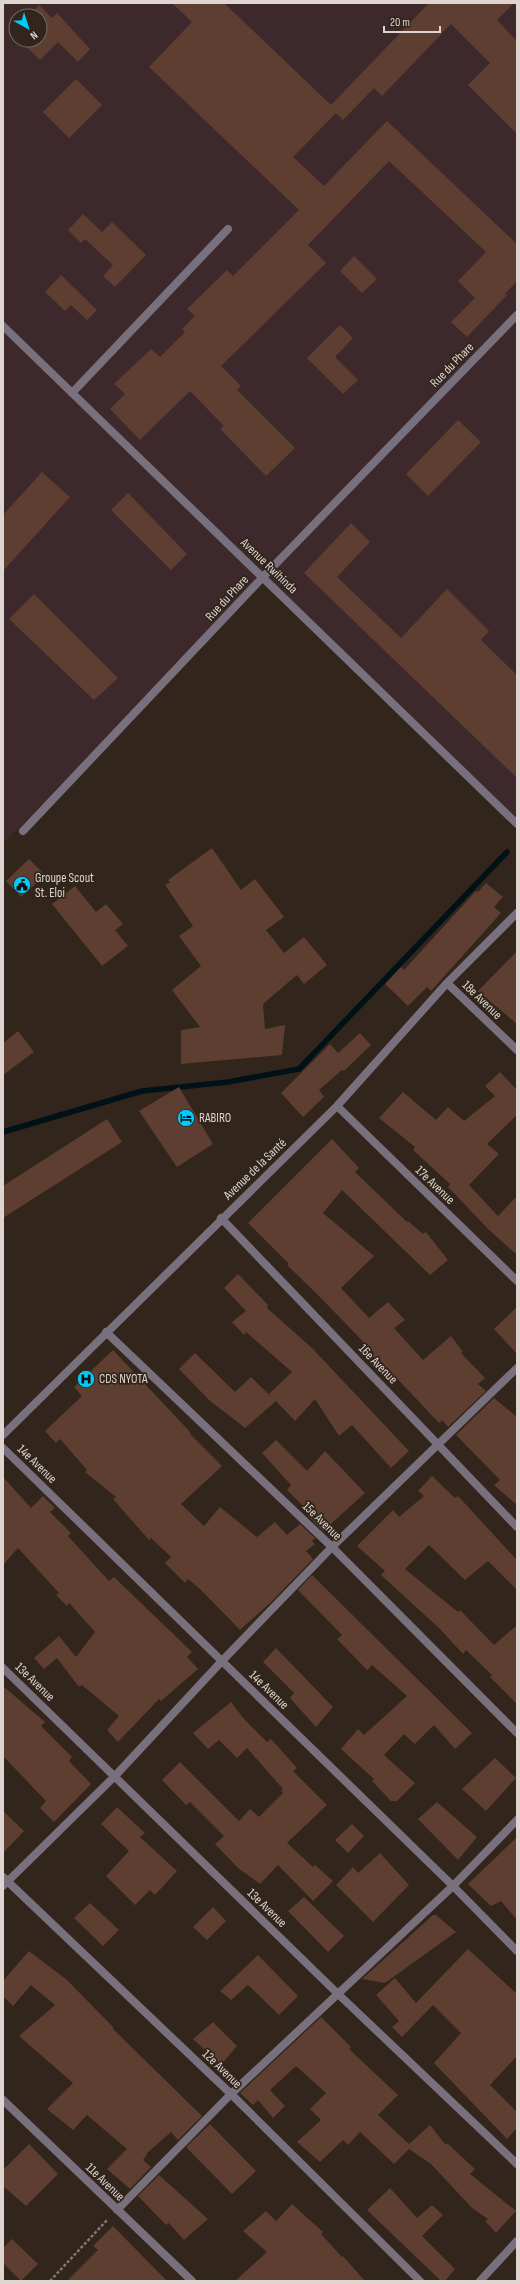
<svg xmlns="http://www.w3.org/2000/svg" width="520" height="2284" font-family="'Sofia Sans Condensed',sans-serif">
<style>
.industrial{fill:#3d292b;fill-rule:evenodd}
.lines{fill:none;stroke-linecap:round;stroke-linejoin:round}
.stream{stroke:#001117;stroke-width:5.5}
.building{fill:#5d3e31}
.path{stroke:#837871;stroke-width:2.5;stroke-dasharray:3 2;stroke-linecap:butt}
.lane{stroke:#79707d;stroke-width:8}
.street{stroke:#79707d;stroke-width:8}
.labels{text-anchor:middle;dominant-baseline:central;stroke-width:3.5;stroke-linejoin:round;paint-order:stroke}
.street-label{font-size:13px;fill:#ded5d0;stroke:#31251c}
.poi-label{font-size:13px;fill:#ded5d0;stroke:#31251c;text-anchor:start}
</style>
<rect width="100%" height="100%" fill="#31251c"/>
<path class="industrial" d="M3,3H517V824L263,578L3,844ZM16,16H40V40H16Z"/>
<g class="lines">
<path class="stream" d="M3,1132L142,1091L228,1082L299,1069L507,852"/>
</g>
<path class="building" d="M172,3H224L331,105L429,3H514L497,20L517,41V134L468,85L490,63L451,24L382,96L374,88L343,120L336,113L293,157L324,186L387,121L517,244V281L505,294L507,295L467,337L451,322L475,298L458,281L486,252L389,161L308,245L326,263L221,366L241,386L237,390L295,448L266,476L220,429L224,426L190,391L140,440L110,409L125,394L114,384L151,349L160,357L185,332L182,329L195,316L187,309L227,270L233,276L299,210L149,67L192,22Z
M39,5L52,18L57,13L90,49L78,62L58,42L40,60L19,40H40V16H29Z
M76,79L102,105L69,138L43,112Z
M83,214L102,232L112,222L146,255L115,287L103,276L113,265L85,239L81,243L68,230Z
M354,256L377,279L362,293L340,271Z
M61,275L97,310L87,320L71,305L65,311L45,292Z
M340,325L353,338L335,357L358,380L343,394L307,358Z
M458,420L481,442L428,496L406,474Z
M42,472L70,497L3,571V515Z
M128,493L187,554L171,570L111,510Z
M351,523L370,542L337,577L401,638L447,589L489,631L481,640L517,675V778L304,573Z
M34,594L118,678L94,700L9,619Z
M212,848L241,890L255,879L284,917L266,930L284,953L304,937L327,965L304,984L297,975L263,1004L265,1029L285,1025L282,1055L181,1064V1030L200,1027L172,990L201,966L179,936L193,926L165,885L170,882L168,880Z
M29,859L45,875L21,897L6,881Z
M486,883L503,897L494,907L501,913L431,991L427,987L408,1006L385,984L401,967L404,970L476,891L478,892Z
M75,886L96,912L106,904L123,924L115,930L128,946L102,966L52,904Z
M517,951V1024L478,991Z
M18,1031L34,1052L3,1075V1043Z
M360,1033L371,1045L344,1071L342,1070L319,1090L324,1097L303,1117L281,1093L330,1044L338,1053Z
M500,1072L517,1090V1115L487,1144L499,1154L469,1185L498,1216L517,1196V1255L488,1229L448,1187L450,1184L413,1150L415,1147L379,1118L403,1092L436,1120L448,1107L464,1121L495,1096L485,1086Z
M179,1087L213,1144L177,1167L139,1111Z
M107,1119L122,1142L3,1218V1186Z
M332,1139L359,1168L355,1172L407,1222L408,1221L423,1234L426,1232L448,1260L430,1275L342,1190L323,1213L374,1256L341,1288L369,1318L388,1302L405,1320L394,1328L423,1360L451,1336L463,1352L461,1353L485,1378L478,1384L486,1391L448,1427L442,1420L439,1423L389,1370L371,1355L374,1353L320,1297L287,1265L289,1264L248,1223Z
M238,1274L268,1305L267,1308L312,1348L409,1451L391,1468L352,1425L339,1436L315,1399L295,1421L276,1401L245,1428L209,1400L179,1369L195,1353L235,1392L251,1377L276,1401L269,1394L292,1372L246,1332L244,1335L232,1322L246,1311L224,1288Z
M517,1307V1354L494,1329Z
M113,1350L191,1433L190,1434L222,1466L181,1504L204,1526L220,1507L257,1537L275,1522L287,1535L300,1524L315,1538L312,1541L315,1544L306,1551L313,1559L270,1603L240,1630L200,1589L188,1579L185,1583L165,1563L171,1557L151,1538L149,1540L113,1499L116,1497L85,1472L87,1470L60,1439L56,1443L45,1431L82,1396L74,1387Z
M494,1398L517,1417V1505L494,1485L500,1480L456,1435Z
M276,1440L307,1471L325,1451L365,1493L323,1531L308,1516L311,1514L287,1490L291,1485L262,1453Z
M432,1476L455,1498L458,1496L517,1560V1590L488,1561L465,1580L429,1545L405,1569L458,1612L460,1610L494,1645L517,1625V1704L490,1677L492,1675L466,1650L463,1654L440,1629L381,1575L385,1571L357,1546L393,1510L399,1517L424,1496L418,1491Z
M3,1477L31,1508L43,1496L55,1508L50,1512L71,1533L68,1536L109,1581L114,1577L192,1652L187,1657L198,1669L161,1701L159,1699L118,1742L107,1730L119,1716L82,1685L79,1687L57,1658L44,1669L34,1658L59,1636L76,1657L95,1632L69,1603L67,1606L56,1595L59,1593L18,1548L3,1565Z
M312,1575L472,1733L455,1749L434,1725L415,1744L404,1734L384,1755L415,1783L397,1801H391L372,1781L374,1779L341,1749L358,1729L364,1735L407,1696L372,1665L367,1670L337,1639L342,1635L298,1590Z
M276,1648L333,1707L316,1727L290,1698L294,1693L263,1662Z
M3,1686L45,1722L41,1726L72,1757L69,1761L91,1784L54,1822L40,1808L46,1801L3,1756Z
M231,1702L244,1719L267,1742L271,1739L297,1768L293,1771L327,1805L287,1843L313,1867L315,1865L333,1881L313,1901L278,1865L260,1884L238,1868L215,1844L224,1836L190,1802L186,1805L162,1780L180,1762L239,1821L250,1809L259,1817L283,1793L281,1791L283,1789L247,1748L237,1758L219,1740L208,1749L193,1733Z
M495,1758L516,1778L486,1811L462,1789Z
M437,1802L477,1837L458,1860L418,1819Z
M117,1807L145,1833L140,1837L177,1871L155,1895L150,1890L135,1905L106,1876L129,1851L101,1824Z
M3,1811L24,1831L3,1853Z
M352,1824L364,1836L348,1853L335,1840Z
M517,1837V1920L501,1901L491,1906L468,1884Z
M380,1853L409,1885L373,1922L336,1885L353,1867L358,1873Z
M304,1897L344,1936L328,1952L288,1911Z
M90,1903L119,1930L103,1946L74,1918Z
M213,1907L226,1921L207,1940L193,1927Z
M433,1915H436L456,1932L385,1983L362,1979Z
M468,1949L517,1994V2056L490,2085L517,2112V2128L507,2139L434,2063L461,2033L433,2005L402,2037L392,2027L399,2021L376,1995L395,1978L416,2003Z
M29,1951L67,1980L113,2027V2029L202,2116L178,2140L171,2132L146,2154L147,2155L143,2160L151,2167L130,2189L107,2169L127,2149L87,2115L73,2130L47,2109L73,2083L19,2036L55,2005L31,1985L13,2006L3,1996V1981Z
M258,1955L298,1996L279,2015L248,1985L231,2000L220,1991Z
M321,2017L351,2047L349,2049L398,2095L378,2115L409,2144L430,2125L446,2145L447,2143L475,2169L470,2174L516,2211L496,2233L485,2221L488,2219L472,2208L431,2164L409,2149L394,2164L360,2132L348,2145L343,2140L320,2162L297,2142L321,2120L310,2109L326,2093L296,2066L270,2090L285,2106L273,2118L258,2100L253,2105L240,2093Z
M213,2022L237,2046L221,2065L193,2039Z
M210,2124L256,2171L232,2194L186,2147Z
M29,2144L58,2174L26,2206L3,2186V2170Z
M159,2175L208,2219L184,2240L169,2223L166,2225L138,2196Z
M390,2188L417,2218L432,2205L443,2215L422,2236L455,2269L445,2281H441L367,2210Z
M292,2204L323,2232L321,2234L342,2257L343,2256L365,2281H235L267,2252L243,2231L266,2211L276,2221Z
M113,2226L167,2281H67L98,2250L93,2246Z
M12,2239L38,2264L21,2281L3,2263V2248Z"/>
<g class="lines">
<path class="path" d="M50,2281L108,2219"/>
<path class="lane" d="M3,326L517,824
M72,393L228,229
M23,831L263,577L517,315"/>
<path class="street" d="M447,983L517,1050
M337,1106L517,1281
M221,1218L517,1527
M106,1332L332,1547L517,1733
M3,1435L337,1106L447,983L517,913
M3,1448L453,1886L517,1951
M3,1668L337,1993L517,2164
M3,1877L231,2094L420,2281
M3,1886L115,1776L222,1661L332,1547L517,1368
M3,2100L192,2281
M117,2210L231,2094L453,1886L517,1820
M480,2281L517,2241"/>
</g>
<defs>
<symbol id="civic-disc" viewBox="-11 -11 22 22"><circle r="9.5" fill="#00cbf9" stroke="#31251c"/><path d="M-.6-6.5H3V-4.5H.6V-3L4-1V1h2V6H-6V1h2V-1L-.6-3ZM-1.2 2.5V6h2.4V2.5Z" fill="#111"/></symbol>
<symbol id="hotel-disc" viewBox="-11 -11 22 22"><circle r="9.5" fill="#00cbf9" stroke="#31251c"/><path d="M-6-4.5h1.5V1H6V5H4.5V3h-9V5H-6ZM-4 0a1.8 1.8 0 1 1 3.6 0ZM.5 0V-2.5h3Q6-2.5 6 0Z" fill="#111"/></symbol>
<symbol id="hospital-disc" viewBox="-11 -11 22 22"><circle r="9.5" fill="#00cbf9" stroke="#31251c"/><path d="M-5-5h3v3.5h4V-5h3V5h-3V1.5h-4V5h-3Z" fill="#111"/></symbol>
</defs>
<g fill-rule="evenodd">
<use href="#civic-disc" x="12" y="875" width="20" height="20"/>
<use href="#hotel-disc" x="176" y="1108" width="20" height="20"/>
<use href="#hospital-disc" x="76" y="1369" width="20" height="20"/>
</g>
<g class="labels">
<g class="street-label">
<text transform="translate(452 365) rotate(-46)">Rue du Phare</text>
<text transform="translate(269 566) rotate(44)">Avenue Rwihinda</text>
<text transform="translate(227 598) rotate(-47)">Rue du Phare</text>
<text transform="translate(482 1000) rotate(44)">18e Avenue</text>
<text transform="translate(255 1169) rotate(-44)">Avenue de la Santé</text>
<text transform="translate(435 1185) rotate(44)">17e Avenue</text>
<text transform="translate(378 1364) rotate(46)">16e Avenue</text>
<text transform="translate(37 1464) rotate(44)">14e Avenue</text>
<text transform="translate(322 1521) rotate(44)">15e Avenue</text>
<text transform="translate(35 1682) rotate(44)">13e Avenue</text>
<text transform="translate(269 1690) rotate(44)">14e Avenue</text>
<text transform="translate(267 1908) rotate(44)">13e Avenue</text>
<text transform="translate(222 2069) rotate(44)">12e Avenue</text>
<text transform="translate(105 2182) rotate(44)">11e Avenue</text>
</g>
<g class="poi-label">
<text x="35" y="878">Groupe Scout<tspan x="35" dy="15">St. Eloi</tspan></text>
<text x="199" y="1118">RABIRO</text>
<text x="99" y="1379">CDS NYOTA</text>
</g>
</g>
<rect width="520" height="2284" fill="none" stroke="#ded5d0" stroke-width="8"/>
<g transform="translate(28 28) rotate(141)"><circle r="19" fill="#31251c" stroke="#766b64"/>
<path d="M0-3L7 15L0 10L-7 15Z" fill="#00cbf9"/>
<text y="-6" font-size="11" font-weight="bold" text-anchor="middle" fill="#ded5d0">N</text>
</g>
<path d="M384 26v6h56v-6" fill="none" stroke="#ded5d0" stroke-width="2"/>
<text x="390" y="26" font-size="12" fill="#ded5d0" stroke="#31251c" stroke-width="3" paint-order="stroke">20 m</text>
</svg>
